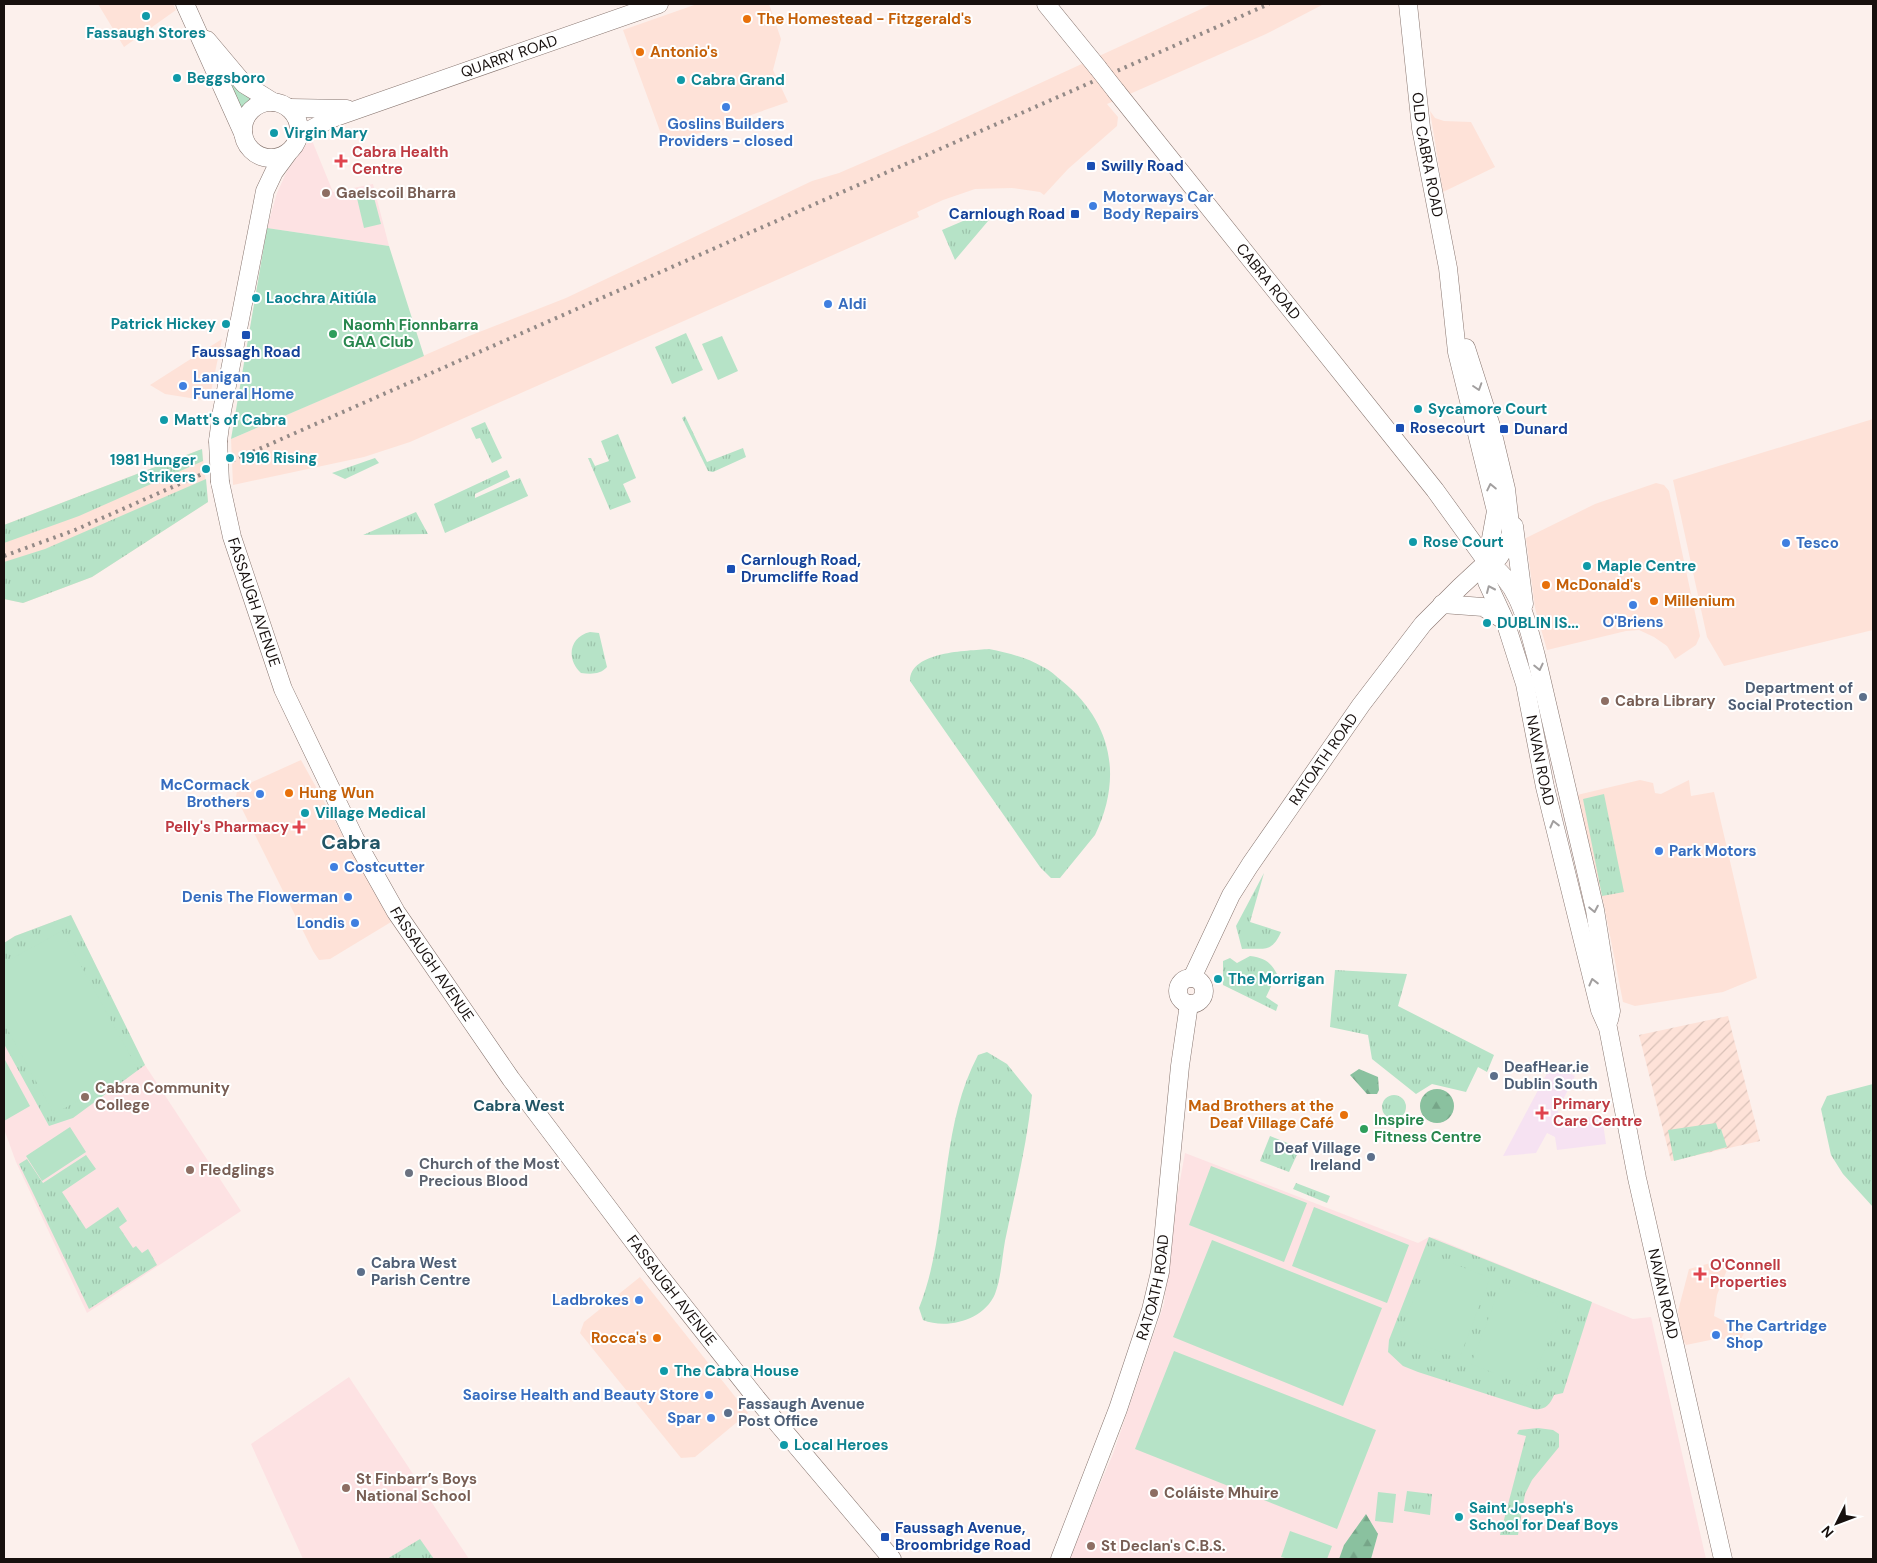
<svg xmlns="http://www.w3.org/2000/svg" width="1877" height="1563" font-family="'DM Sans',sans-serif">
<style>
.built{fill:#fee2d8}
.industrial{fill:url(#industrial-furrows)}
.education{fill:#fde2e3}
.medical{fill:#f6e2f2}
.grass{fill:url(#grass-tufts)}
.forest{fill:url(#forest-firs)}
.garden{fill:#b6e3c7}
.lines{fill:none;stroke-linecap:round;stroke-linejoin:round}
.secondary-casing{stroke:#87756f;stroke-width:19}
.secondary{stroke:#fff;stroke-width:18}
.rail{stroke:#948a87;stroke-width:4;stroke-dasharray:2.5 5;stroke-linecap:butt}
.secondary-bridge-casing{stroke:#87756f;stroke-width:19;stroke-linecap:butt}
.secondary-bridge{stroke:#fff;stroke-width:18}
.oneway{stroke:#a29f9f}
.culture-dot{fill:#0f9aa8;stroke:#fff;stroke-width:2}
.food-dot{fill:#e8710a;stroke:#fff;stroke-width:2}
.shop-dot{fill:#3f7fe0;stroke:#fff;stroke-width:2}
.health-dot{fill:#e0444e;stroke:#fff;stroke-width:2}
.transit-dot{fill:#1a4fb4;stroke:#fff;stroke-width:2}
.education-dot{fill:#8d6e63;stroke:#fff;stroke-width:2}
.leisure-dot{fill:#2e9e5b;stroke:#fff;stroke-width:2}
.service-dot{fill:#5c6f8a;stroke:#fff;stroke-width:2}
.worship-dot{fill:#6b7280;stroke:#fff;stroke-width:2}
.labels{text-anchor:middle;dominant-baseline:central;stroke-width:4;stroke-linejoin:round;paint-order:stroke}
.food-label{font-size:15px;font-weight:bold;fill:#c56008;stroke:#fff;text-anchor:start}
.culture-label{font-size:15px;font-weight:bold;fill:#0d838f;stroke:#fff;text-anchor:start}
.street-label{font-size:15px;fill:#17100e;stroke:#fff}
.shop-label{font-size:15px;font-weight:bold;fill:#366cbe;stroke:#fff;text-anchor:start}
.health-label{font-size:15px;font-weight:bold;fill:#be3a42;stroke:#fff;text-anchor:start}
.transit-label{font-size:15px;font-weight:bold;fill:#164399;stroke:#fff;text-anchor:start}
.education-label{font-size:15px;font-weight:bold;fill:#785e54;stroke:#fff;text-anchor:start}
.leisure-label{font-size:15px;font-weight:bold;fill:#27864d;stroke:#fff;text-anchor:start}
.service-label{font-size:15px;font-weight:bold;fill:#4e5e75;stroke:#fff;text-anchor:start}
.worship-label{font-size:15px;font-weight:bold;fill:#5b616d;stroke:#fff;text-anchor:start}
.neighbourhood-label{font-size:16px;font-weight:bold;fill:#225565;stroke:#fff}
.district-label{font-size:20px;font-weight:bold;fill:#225565;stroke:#fff}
</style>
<defs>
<pattern id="industrial-furrows" width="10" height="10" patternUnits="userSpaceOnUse" patternTransform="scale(1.25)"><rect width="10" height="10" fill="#fee2d8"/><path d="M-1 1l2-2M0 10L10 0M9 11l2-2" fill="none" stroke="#d9c1b8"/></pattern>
<pattern id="grass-tufts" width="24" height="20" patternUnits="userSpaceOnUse" patternTransform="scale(1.25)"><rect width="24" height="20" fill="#b6e3c7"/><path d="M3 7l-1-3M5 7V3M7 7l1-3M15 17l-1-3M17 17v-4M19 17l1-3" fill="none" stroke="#9cc2aa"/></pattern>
<pattern id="forest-firs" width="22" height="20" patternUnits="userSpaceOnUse" patternTransform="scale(1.25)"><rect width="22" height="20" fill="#8ac19f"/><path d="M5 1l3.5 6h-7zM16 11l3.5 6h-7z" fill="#76a588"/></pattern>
</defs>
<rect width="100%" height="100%" fill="#fcf0ec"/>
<path class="built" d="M98,4H173L176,10L124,47Z
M697,4H769L781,39L773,70L788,102L665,145L623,30Z
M1212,4H1324L1266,34L1107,104L1118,117L1117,126L1068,169L1044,195L1040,192L1012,188L975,189L943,200L917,212L919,217L410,442L364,457L233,485L231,439L469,336L566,298L812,181L839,173L934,132Z
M1430,111L1435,118L1444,121L1471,122L1495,167L1443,192Z
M222,339L209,401L165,394L150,385Z
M1873,419V630L1724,666L1707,637L1673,480Z
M202,449L208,502L92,577L23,603L4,599V525Z
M1656,483L1664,485L1669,491L1700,636L1696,645L1675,659L1667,646L1654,637L1639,630L1626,631L1547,650L1535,608L1526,538L1595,504Z
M301,760L391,922L330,959L319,960L313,951L236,797L237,791L241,787Z
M1640,780L1653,783L1655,793L1661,794L1689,780L1691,796L1714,792L1757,978L1723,992L1635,1006L1623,1002L1604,905L1577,795Z
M1732,1257L1717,1295L1714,1316L1745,1331L1738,1345L1720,1338L1686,1345L1682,1339L1678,1311L1689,1269Z
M640,1277L748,1413L695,1457L681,1458L580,1333L584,1322Z"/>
<path class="industrial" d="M1728,1016L1760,1141L1671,1161L1639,1035Z"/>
<path class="education" d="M311,138L333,192L373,184L389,246L267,228L277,193L287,171Z
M71,915L143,1062L241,1211L87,1313L16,1162L4,1129V943L15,936Z
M1185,1153L1418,1243L1429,1237L1435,1238L1633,1319L1651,1317L1706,1559H1371L1378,1534L1344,1545L1339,1559H1068L1113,1454L1164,1304L1173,1219Z
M349,1377L469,1559H303L251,1444Z"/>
<path class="medical" d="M1552,1064L1575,1076L1558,1110L1559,1121L1602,1116L1606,1144L1557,1150L1555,1137L1547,1133L1536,1153L1503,1156Z"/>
<path class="grass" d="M217,70L256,100L239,117Z
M995,214H994L955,260L942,230L977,215Z
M686,333L703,370L672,384L655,347Z
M685,416L707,462L743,448L746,457L713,472L708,471L682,418Z
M485,422L502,458L492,463L480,438L476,439L471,428Z
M618,434L636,478L623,484L631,502L610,510L588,458H591L595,466L609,461L601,441Z
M202,449L203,461L79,516L4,543V525Z
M375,458L379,463L345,479L332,473Z
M507,470L510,477L475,494V498L520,478L528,496L445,533L434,504Z
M206,479L208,502L92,577L23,603L4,599V562L45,549Z
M416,512L428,534L363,535Z
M590,632L599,633L607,667C600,675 590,674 581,673C566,659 569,637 590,632Z
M989,649C1008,653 1026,657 1043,667C1050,670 1056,676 1062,681C1112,722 1123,777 1095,835L1060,878H1051L1040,867L910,681C910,651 967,651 989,649Z
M1604,794L1624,892L1602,896L1583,799Z
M1264,873L1250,922L1281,932C1271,955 1262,947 1242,949L1236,926Z
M71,915L145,1065L73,1118L49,1126L4,1044V943L15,936Z
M1250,956C1264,958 1270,961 1277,974L1266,997L1278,1005L1276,1011L1223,985V961L1230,958L1237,963Z
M1335,970L1407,974L1398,1006L1494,1055L1487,1072L1478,1067L1466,1092L1432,1084L1416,1094L1372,1059L1368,1035L1330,1027Z
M987,1052L1007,1064L1032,1095C1027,1144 1015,1193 1005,1241C1002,1258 1001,1278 995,1294C984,1320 947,1330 923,1320L919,1308C951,1227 937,1133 978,1055Z
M1873,1084V1207L1843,1174L1831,1155L1821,1109L1827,1096Z
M1382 1107a12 12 0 1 1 24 0a12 12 0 1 1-24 0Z
M1716,1123L1718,1129H1721L1727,1147L1674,1161L1668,1130Z
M1270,1136L1300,1148L1289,1172L1260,1161Z
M86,1155L96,1169L62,1192L86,1229L118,1207L127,1221L119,1227L133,1248L136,1246L142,1253L148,1249L157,1265L89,1309L19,1164L27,1159L43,1183Z
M1296,1183L1330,1196L1327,1203L1293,1189Z
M1429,1237L1592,1302L1563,1393L1554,1395C1550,1405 1544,1411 1533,1409L1418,1372L1403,1366L1388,1352L1389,1340Z
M1538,1428L1553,1430L1559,1434V1447L1532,1480L1525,1494L1518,1535H1500L1526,1436L1517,1434L1519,1430Z
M1407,1491L1432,1494L1430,1515L1404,1511Z
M420,1539L434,1559H387Z"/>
<path class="forest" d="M1359,1069L1378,1077L1379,1090L1377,1094H1367L1350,1075Z
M1420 1106a17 17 0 1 1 34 0a17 17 0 1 1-34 0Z
M1366,1514L1378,1534L1371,1559H1339L1344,1545Z"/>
<path class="garden" d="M372,190L381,224L364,228L356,194Z
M267,228L389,246L424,356L231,439Z
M722,336L738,371L718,380L702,344Z
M62,931L137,1068L54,1114L4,1023V963Z
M4,1058L30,1106L4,1121Z
M70,1127L86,1152L42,1181L26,1156Z
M1211,1166L1307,1203L1284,1262L1189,1225Z
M1314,1207L1409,1245L1387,1303L1292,1266Z
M1212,1240L1382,1308L1343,1406L1173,1337Z
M1431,1255L1490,1278L1459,1359L1399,1336Z
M1502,1283L1562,1306L1530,1387L1471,1364Z
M1174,1351L1376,1430L1337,1529L1135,1449Z
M1378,1492L1396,1494L1393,1523L1375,1521Z
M1290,1531L1332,1546L1327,1559H1289L1281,1557Z"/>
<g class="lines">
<defs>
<g id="secondary">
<path d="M185,4L243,133"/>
<path d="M1046,4L1098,68"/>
<path id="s1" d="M1408,4L1421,128L1448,268L1457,352L1496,511L1490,544L1487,582L1505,621L1525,684L1545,787L1600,1010L1608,1028L1637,1178L1723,1559"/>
<path d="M207,40L244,84L273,102"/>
<path id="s2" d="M1116,91L1435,490L1487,562C1519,582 1527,623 1536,656L1595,910L1611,1011L1609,1020"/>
<circle cx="271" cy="130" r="28"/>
<path d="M290,108L347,109"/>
<path id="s3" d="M299,136L330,119L659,4"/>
<path d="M218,441L222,411L265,191L274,172L288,153"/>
<path id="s4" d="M220,482L232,537L283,689L355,839L396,912L511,1079L655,1270L757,1399L892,1559"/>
<path d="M1514,526L1524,604"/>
<path d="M1442,604L1483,607L1505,621"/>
<circle cx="1191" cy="991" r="13"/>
<path id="s5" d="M1192,978L1231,895L1250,865L1361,705L1423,624L1460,587L1487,562L1499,557L1507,544L1511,533L1506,489L1491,426L1466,348"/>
<path id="s6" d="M1060,1559L1118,1409L1151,1310L1160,1272L1180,1066L1189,1004"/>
</g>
</defs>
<use href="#secondary" class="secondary-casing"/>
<use href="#secondary" class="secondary"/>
<path class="rail" d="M4,556L75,530L1269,4"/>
<defs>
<path id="secondary-bridge" d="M1098,68L1116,91
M218,441L220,482"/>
</defs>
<use href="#secondary-bridge" class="secondary-bridge-casing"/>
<use href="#secondary-bridge" class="secondary-bridge"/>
</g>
<defs><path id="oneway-chevron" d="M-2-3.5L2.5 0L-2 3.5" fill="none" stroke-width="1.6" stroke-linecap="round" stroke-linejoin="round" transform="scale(1.25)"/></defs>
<g class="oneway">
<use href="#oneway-chevron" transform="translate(1478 387) rotate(72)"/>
<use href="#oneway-chevron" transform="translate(1491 487) rotate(-102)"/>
<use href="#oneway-chevron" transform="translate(1490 589) rotate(-114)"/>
<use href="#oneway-chevron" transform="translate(1539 667) rotate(77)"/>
<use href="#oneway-chevron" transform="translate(1554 824) rotate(-104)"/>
<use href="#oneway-chevron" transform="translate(1594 909) rotate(79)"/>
<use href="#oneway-chevron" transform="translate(1593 982) rotate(-104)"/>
</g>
<g class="culture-dot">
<circle cx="146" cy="16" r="5"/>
<circle cx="177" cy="78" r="5"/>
<circle cx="681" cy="80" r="5"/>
<circle cx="274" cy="133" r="5"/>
<circle cx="256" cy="298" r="5"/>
<circle cx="226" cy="324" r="5"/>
<circle cx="1418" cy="409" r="5"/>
<circle cx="164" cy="420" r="5"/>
<circle cx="230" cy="458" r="5"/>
<circle cx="206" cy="469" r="5"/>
<circle cx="1413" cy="542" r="5"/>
<circle cx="1587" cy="566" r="5"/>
<circle cx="1487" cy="623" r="5"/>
<circle cx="305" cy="813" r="5"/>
<circle cx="1218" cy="979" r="5"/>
<circle cx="664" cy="1371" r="5"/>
<circle cx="784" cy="1445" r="5"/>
<circle cx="1459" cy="1517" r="5"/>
</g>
<g class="food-dot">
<circle cx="747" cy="19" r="5"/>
<circle cx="640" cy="52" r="5"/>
<circle cx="1546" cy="585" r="5"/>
<circle cx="1654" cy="601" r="5"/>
<circle cx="289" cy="793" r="5"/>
<circle cx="1344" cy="1115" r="5"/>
<circle cx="657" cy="1338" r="5"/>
</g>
<g class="shop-dot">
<circle cx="726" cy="107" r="5"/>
<circle cx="1093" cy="206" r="5"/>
<circle cx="828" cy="304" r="5"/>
<circle cx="183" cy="386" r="5"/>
<circle cx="1786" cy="543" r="5"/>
<circle cx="1633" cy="605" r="5"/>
<circle cx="260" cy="794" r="5"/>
<circle cx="1659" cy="851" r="5"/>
<circle cx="334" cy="867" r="5"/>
<circle cx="348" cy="897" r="5"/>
<circle cx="355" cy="923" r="5"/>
<circle cx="639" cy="1300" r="5"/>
<circle cx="1716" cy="1335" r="5"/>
<circle cx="709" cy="1395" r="5"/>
<circle cx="711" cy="1418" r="5"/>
</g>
<g class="health-dot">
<path d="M338.5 153.5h5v5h5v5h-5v5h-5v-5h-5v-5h5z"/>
<path d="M296.5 819.5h5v5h5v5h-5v5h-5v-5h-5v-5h5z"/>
<path d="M1539.5 1105.5h5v5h5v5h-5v5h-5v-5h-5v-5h5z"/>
<path d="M1697.5 1266.5h5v5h5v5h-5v5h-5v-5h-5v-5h5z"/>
</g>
<g class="transit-dot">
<rect x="1086" y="161" width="10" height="10" rx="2.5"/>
<rect x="1070" y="209" width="10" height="10" rx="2.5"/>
<rect x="241" y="330" width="10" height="10" rx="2.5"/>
<rect x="1395" y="423" width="10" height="10" rx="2.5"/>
<rect x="1499" y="424" width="10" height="10" rx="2.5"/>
<rect x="726" y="564" width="10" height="10" rx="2.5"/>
<rect x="880" y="1532" width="10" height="10" rx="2.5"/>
</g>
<g class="education-dot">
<circle cx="326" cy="193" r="5"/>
<circle cx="1605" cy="701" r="5"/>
<circle cx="85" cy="1097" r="5"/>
<circle cx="190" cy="1170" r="5"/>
<circle cx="346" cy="1488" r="5"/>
<circle cx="1154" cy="1493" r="5"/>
<circle cx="1091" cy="1546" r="5"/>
</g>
<g class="leisure-dot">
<circle cx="333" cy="334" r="5"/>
<circle cx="1364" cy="1129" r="5"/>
</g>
<g class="service-dot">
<circle cx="1863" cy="697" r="5"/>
<circle cx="1494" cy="1076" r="5"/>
<circle cx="1371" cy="1157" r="5"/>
<circle cx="361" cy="1272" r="5"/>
<circle cx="728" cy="1413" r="5"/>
</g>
<circle class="worship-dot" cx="409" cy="1173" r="5"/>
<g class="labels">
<g class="food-label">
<text x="757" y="19">The Homestead - Fitzgerald's</text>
<text x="650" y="52">Antonio's</text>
<text x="1556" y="585">McDonald's</text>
<text x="1664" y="601">Millenium</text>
<text x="299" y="793">Hung Wun</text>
<text x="1334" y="1106" text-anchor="end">Mad Brothers at the<tspan x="1334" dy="17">Deaf Village Café</tspan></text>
<text x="647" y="1338" text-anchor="end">Rocca's</text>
</g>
<g class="culture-label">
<text x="146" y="33" text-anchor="middle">Fassaugh Stores</text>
<text x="187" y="78">Beggsboro</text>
<text x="691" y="80">Cabra Grand</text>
<text x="284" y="133">Virgin Mary</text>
<text x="266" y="298">Laochra Aitiúla</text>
<text x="216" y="324" text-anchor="end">Patrick Hickey</text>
<text x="1428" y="409">Sycamore Court</text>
<text x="174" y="420">Matt's of Cabra</text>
<text x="240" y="458">1916 Rising</text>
<text x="196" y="460" text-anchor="end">1981 Hunger<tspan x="196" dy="17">Strikers</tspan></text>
<text x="1423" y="542">Rose Court</text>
<text x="1597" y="566">Maple Centre</text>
<text x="1497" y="623">DUBLIN IS...</text>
<text x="315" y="813">Village Medical</text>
<text x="1228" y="979">The Morrigan</text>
<text x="674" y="1371">The Cabra House</text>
<text x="794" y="1445">Local Heroes</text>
<text x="1469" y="1508">Saint Joseph's<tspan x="1469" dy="17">School for Deaf Boys</tspan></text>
</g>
<g class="street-label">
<text stroke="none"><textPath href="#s3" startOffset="225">QUARRY ROAD</textPath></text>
<text stroke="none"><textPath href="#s1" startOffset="152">OLD CABRA ROAD</textPath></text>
<text stroke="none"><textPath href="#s2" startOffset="244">CABRA ROAD</textPath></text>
<text stroke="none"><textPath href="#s4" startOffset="125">FASSAUGH AVENUE</textPath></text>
<text stroke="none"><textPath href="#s5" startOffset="256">RATOATH ROAD</textPath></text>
<text stroke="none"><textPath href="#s1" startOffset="774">NAVAN ROAD</textPath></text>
<text stroke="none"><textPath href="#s4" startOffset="530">FASSAUGH AVENUE</textPath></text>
<text stroke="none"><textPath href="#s6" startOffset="288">RATOATH ROAD</textPath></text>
<text stroke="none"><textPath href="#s4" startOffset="935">FASSAUGH AVENUE</textPath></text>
<text stroke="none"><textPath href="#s1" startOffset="1322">NAVAN ROAD</textPath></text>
</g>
<g class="shop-label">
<text x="726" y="124" text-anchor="middle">Goslins Builders<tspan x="726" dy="17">Providers - closed</tspan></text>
<text x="1103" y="197">Motorways Car<tspan x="1103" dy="17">Body Repairs</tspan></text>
<text x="838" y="304">Aldi</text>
<text x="193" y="377">Lanigan<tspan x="193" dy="17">Funeral Home</tspan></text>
<text x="1796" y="543">Tesco</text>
<text x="1633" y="622" text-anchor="middle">O'Briens</text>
<text x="250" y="785" text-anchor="end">McCormack<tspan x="250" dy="17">Brothers</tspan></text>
<text x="1669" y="851">Park Motors</text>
<text x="344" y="867">Costcutter</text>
<text x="338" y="897" text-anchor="end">Denis The Flowerman</text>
<text x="345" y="923" text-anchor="end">Londis</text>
<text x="629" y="1300" text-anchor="end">Ladbrokes</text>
<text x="1726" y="1326">The Cartridge<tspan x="1726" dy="17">Shop</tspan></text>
<text x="699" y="1395" text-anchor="end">Saoirse Health and Beauty Store</text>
<text x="701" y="1418" text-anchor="end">Spar</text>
</g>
<g class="health-label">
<text x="352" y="152">Cabra Health<tspan x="352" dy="17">Centre</tspan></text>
<text x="289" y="827" text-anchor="end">Pelly's Pharmacy</text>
<text x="1553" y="1104">Primary<tspan x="1553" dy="17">Care Centre</tspan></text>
<text x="1710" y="1265">O'Connell<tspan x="1710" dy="17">Properties</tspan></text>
</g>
<g class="transit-label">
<text x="1101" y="166">Swilly Road</text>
<text x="1065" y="214" text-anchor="end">Carnlough Road</text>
<text x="246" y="352" text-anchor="middle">Faussagh Road</text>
<text x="1410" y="428">Rosecourt</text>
<text x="1514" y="429">Dunard</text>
<text x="741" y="560">Carnlough Road,<tspan x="741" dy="17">Drumcliffe Road</tspan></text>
<text x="895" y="1528">Faussagh Avenue,<tspan x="895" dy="17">Broombridge Road</tspan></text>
</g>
<g class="education-label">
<text x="336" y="193">Gaelscoil Bharra</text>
<text x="1615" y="701">Cabra Library</text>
<text x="95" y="1088">Cabra Community<tspan x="95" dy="17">College</tspan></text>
<text x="200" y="1170">Fledglings</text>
<text x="356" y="1479">St Finbarr’s Boys<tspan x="356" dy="17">National School</tspan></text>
<text x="1164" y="1493">Coláiste Mhuire</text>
<text x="1101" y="1546">St Declan's C.B.S.</text>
</g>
<g class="leisure-label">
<text x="343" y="325">Naomh Fionnbarra<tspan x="343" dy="17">GAA Club</tspan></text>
<text x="1374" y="1120">Inspire<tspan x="1374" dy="17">Fitness Centre</tspan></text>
</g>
<g class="service-label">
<text x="1853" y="688" text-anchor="end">Department of<tspan x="1853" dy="17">Social Protection</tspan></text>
<text x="1504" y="1067">DeafHear.ie<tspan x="1504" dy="17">Dublin South</tspan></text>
<text x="1361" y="1148" text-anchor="end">Deaf Village<tspan x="1361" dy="17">Ireland</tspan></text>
<text x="371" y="1263">Cabra West<tspan x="371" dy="17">Parish Centre</tspan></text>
<text x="738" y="1404">Fassaugh Avenue<tspan x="738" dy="17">Post Office</tspan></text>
</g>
<g class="worship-label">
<text x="419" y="1164">Church of the Most<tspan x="419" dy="17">Precious Blood</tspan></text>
</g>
<g class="neighbourhood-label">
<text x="519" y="1105">Cabra West</text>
</g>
<g class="district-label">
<text x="351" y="842">Cabra</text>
</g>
</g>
<rect width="1877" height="1563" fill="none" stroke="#17100e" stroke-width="10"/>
<g transform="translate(1837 1523) rotate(228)" stroke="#ffffff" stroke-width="4" paint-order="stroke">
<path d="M0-4L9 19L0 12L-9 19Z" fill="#17100e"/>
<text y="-8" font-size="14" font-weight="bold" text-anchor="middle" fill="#17100e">N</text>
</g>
</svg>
